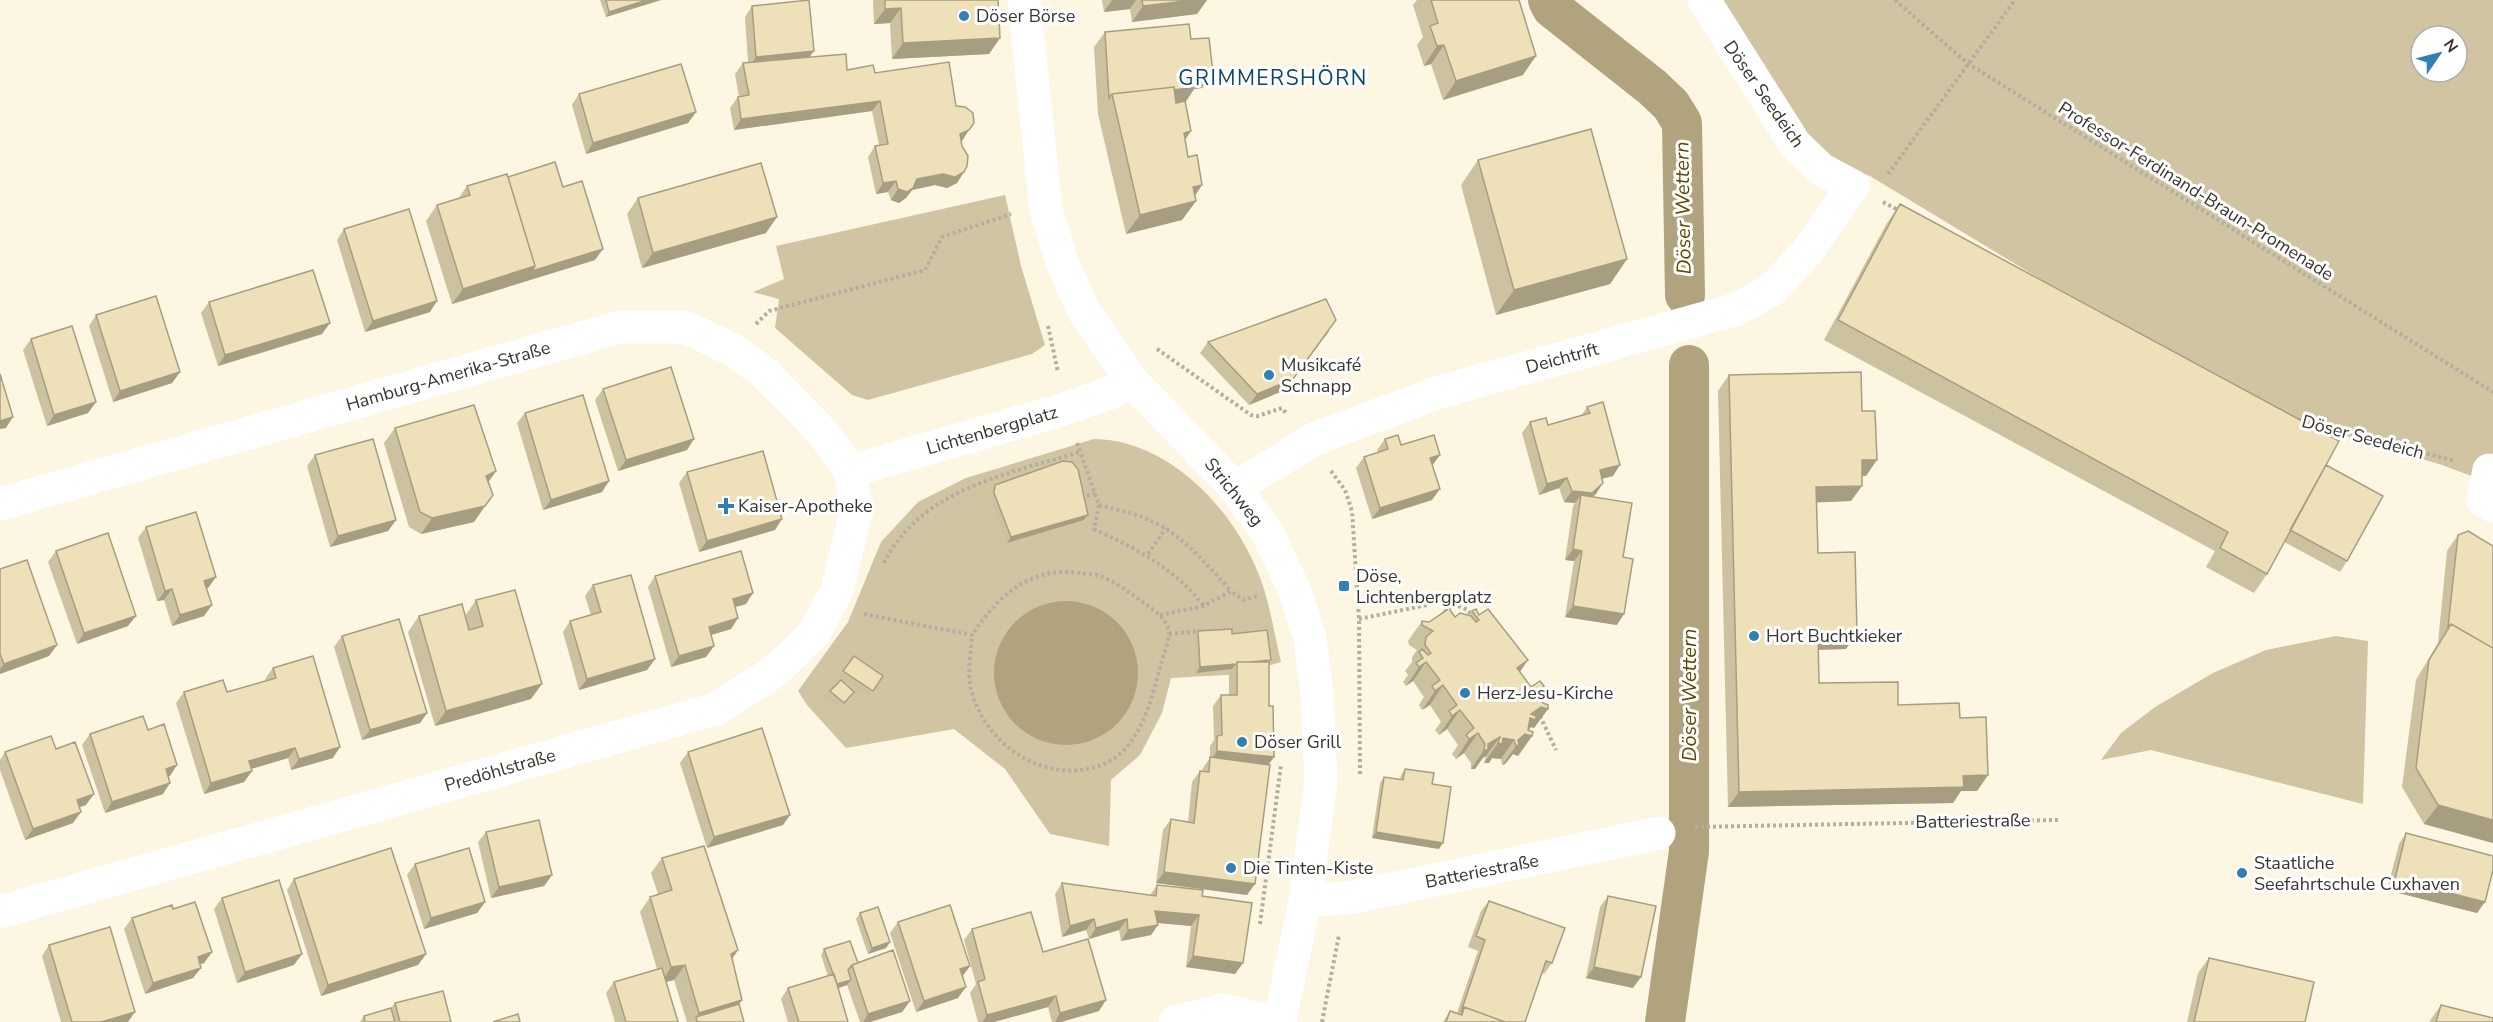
<svg xmlns="http://www.w3.org/2000/svg" width="2493" height="1022" font-family="'Nunito Sans',sans-serif">
<style>
.green{fill:#d0c4a3;fill-rule:evenodd}
.water{fill:#b0a37e}
.lines{fill:none;stroke-linecap:round;stroke-linejoin:round}
.canal{stroke:#b0a37e;stroke-width:40}
.path{stroke:#b3ae9f;stroke-width:4;stroke-dasharray:3 3;stroke-linecap:butt}
.minor{stroke:#fff;stroke-width:33}
.wall{fill:#cdc29f}
.shaded-wall{fill:#a79e82}
.building{fill:#eee1b9;stroke:#a79e82;stroke-width:1.5}
.poi-dot{fill:#327fb2;stroke:#fff;stroke-width:2}
.labels{text-anchor:middle;dominant-baseline:central;stroke-width:6;stroke-linejoin:round;paint-order:stroke}
.poi-label{font-size:18px;fill:#39362f;stroke:#fff;text-anchor:start}
.street-label{font-size:18px;fill:#39362f;stroke:#fff}
.water-label{font-size:20px;font-style:italic;fill:#5b4700;stroke:#fff}
.quarter-label{font-size:21px;letter-spacing:1.5px;fill:#0e4668;stroke:#fff}
</style>
<rect width="100%" height="100%" fill="#fcf6e2"/>
<path class="green" d="M1717,0H2493V484L2442,465L2253,408L1870,176L1831,161L1800,127ZM2421,36H2457V72H2421Z
M1005,195L1021,266L1045,345L1032,354L868,400L852,395L775,328L779,299L753,292L784,279L776,246Z
M1094,439C1173,440 1240,516 1263,586C1271,611 1275,637 1281,662L1267,666L1261,673L1171,678L1162,713L1140,755L1111,780L1109,846L1050,834L1005,769L954,729L846,748L807,705L798,691L848,622L881,542L918,502L966,478Z
M2336,636L2368,641L2363,804L2151,750L2101,760L2121,733L2155,707L2213,673L2266,650Z"/>
<path class="water" d="M994 673a72 72 0 1 1 144 0a72 72 0 1 1-144 0Z"/>
<g class="lines">
<path class="canal" d="M1548,0L1552,8L1652,87L1671,105L1682,123L1685,295
M1665,1022L1689,851V365"/>
<path class="path" d="M1895,0L1967,63L2493,392
M1888,174L2015,0
M1883,202L1900,211
M756,324L769,311L925,270L942,237L1011,214
M1048,326L1058,372
M1157,349L1251,415L1258,416L1282,408L1286,413
M2299,420L2455,461
M1077,443L1099,505L1094,529C1138,550 1173,567 1204,606
M1331,471L1345,490L1352,511L1359,619L1360,776
M1081,497L1095,494
M1099,505C1122,511 1147,516 1166,529C1191,545 1211,569 1231,591
M1148,554L1166,528
M884,563C921,489 1007,474 1080,452
M864,614L972,635C971,651 967,674 971,690C985,742 1038,781 1092,768C1139,757 1150,704 1161,664C1163,656 1169,642 1169,633C1167,617 1151,608 1140,600C1129,592 1118,584 1105,578C1098,574 1087,574 1079,573C1029,566 997,597 972,635
M1160,615L1204,606L1231,591L1243,600L1258,596
M1359,619L1446,601L1468,610L1473,618
M1169,634L1201,631
M1540,716L1556,750
M1695,827L2058,820
M1260,924L1281,765
M1322,1022L1339,935"/>
<path class="minor" d="M1024,0L1046,210L1062,261L1083,310L1133,382L1235,488L1268,534L1295,591L1310,638L1317,692L1321,782L1305,900L1280,1022
M2489,470L2483,500L2493,506
M850,471L1058,411L1110,393L1133,382
M1235,488L1314,439L1440,392L1737,309L1772,290L1806,253L1853,186L1821,169L1795,144L1704,0
M0,504L620,327H685L731,349L765,373L824,434L850,471L857,509L837,590L814,634L774,672L716,709L0,912
M1305,900L1349,898L1659,833
M1175,1022L1222,1010L1275,1022"/>
</g>
<path class="wall" d="M600,0H661L606,17Z
M873,0H998L1000,38L989,54L892,59L890,23L874,24Z
M1102,0H1207L1197,14L1132,22L1130,9L1104,12Z
M1417,0H1519L1523,75L1443,100L1431,64L1424,66L1417,45L1423,37L1413,5Z
M752,6L810,57L847,70L875,73L962,141L964,172L957,183L947,188L935,185L912,190L906,198L899,203L891,200L888,192L876,194L868,157L875,146L879,145L872,111L734,130L730,108L738,97H739L735,74L743,63L748,62L745,17Z
M1105,32L1191,39L1202,88L1194,89L1185,102L1191,131L1185,140L1196,201L1182,220L1126,234L1098,114L1094,47Z
M579,94L696,112L688,123L586,154L572,105Z
M1478,160L1627,259L1610,284L1496,315L1461,185Z
M508,177L563,187L595,260L452,304L426,221L437,205L458,199L467,186Z
M638,198L766,233L642,268L627,214Z
M1900,204L2326,465L2347,561L2340,572L2284,542L2267,574L2254,593L2206,567L2215,551L1824,340L1887,223Z
M344,229L430,312L365,332L337,240Z
M209,302L322,334L218,366L201,313Z
M96,315L180,372L172,383L113,402L89,326Z
M1329,331L1285,390L1249,405L1200,353L1208,342Z
M31,339L96,402L88,413L47,426L23,350Z
M1729,375L1862,411L1866,476H1862L1851,501L1816,502L1818,553L1846,649L1818,650L1819,683L1898,705L1960,718L1988,775L1977,791H1961L1953,803L1728,807L1718,391Z
M603,389L687,450L618,471L595,400Z
M1587,407L1613,476L1602,479L1596,494L1592,497L1623,557L1617,625L1565,617L1574,561L1565,560L1573,506L1575,503L1564,502L1559,488L1539,495L1522,433L1530,422L1548,425L1581,416Z
M525,413L602,492L543,510L517,423Z
M395,428L496,471L488,482L493,495L474,522L421,534L409,527L384,443Z
M1385,439L1401,445L1432,500L1372,519L1356,468L1364,457L1378,452L1377,450Z
M315,455L396,520L388,531L330,547L307,466Z
M687,472L775,530L699,552L679,483Z
M995,485L1088,515L1084,520L1007,543L990,499L991,491Z
M146,527L216,577L208,588H207L204,616L172,626L164,600L157,601L138,538Z
M2458,535L2493,546V843L2424,824L2402,787L2416,680L2438,643L2447,551Z
M56,551L128,626L77,644L48,562Z
M0,569L57,645L49,656L0,674Z
M655,576L746,604L735,607L738,618L731,629L711,635L714,646L706,657L671,667L648,587Z
M593,585L655,659L647,670L579,690L563,632L570,621L591,615L585,596Z
M476,600L531,699L435,726L408,632L419,616H465Z
M1448,604L1450,610L1455,617L1469,616L1472,611L1479,615L1520,672L1548,709L1534,728L1531,727L1528,730L1532,736L1518,756L1513,754L1505,764L1502,765L1501,759L1492,758L1489,763H1484L1486,756L1482,758L1475,769H1471V763L1464,753L1456,759L1452,754L1458,745L1447,729L1439,735L1435,730L1441,722L1430,705L1422,710L1419,705L1424,697L1413,681L1406,686L1403,682L1408,675L1405,671L1412,662V657L1417,650L1409,645L1408,641L1422,621L1429,622L1440,615Z
M1198,631L1232,634L1269,663V706L1274,757L1268,765L1247,895L1156,883L1163,830L1171,819L1188,822L1192,782L1200,771L1202,772L1203,768L1210,758V746L1214,740L1213,706L1221,695H1229V673L1232,669L1196,673L1194,636Z
M342,636L427,713L420,723L362,740L334,647Z
M854,656L883,676L869,697L840,677Z
M273,668L333,758L291,770L288,758L251,769L252,771L244,782L204,794L176,703L184,692H227L266,681L265,679Z
M830,691L850,698L840,709L826,696Z
M148,730L170,776L168,777L163,794L105,813L82,745L90,734Z
M56,749L86,805L79,807L73,823L25,840L0,770V760L5,752Z
M688,752L783,825L707,848L680,763Z
M1405,769L1432,784L1439,849L1372,838L1380,783L1384,777L1400,779L1401,775Z
M486,832L552,875L544,886L491,898L478,842Z
M2406,833L2477,913L2387,890L2399,844Z
M662,858L738,950L732,959L742,1000L739,1004L744,1022H687L674,980L666,982L678,1022H615L606,993L614,982L657,969L640,912L650,897L658,894L651,873Z
M415,864L485,902L477,913L424,929L407,875Z
M294,879L426,954L418,965L321,996L287,890Z
M1062,883L1150,895L1157,885L1202,896L1235,974L1186,967L1191,926L1158,923V925L1151,935L1121,941L1119,930L1089,939L1086,930L1062,937L1055,894Z
M1608,896L1633,988L1586,978L1600,907Z
M222,898L294,965L237,983L214,909Z
M1489,901L1552,963L1544,974L1542,973L1525,1022H1443L1450,1011L1457,1013L1478,951L1468,947L1481,911Z
M173,909L212,952L204,963L200,964L193,978L145,994L124,929L132,918Z
M860,913L890,942L886,948L868,954L856,919Z
M898,922L970,966L962,976L958,998L916,1012L890,933Z
M972,929L1043,952L1099,1011L1061,1022H1052L1048,1007L994,1022H978L970,993L976,984L964,940Z
M49,945L128,1022H61L42,956Z
M824,949L910,1001L902,1012L870,1022H860L847,985L838,988L848,1022H788L781,999L788,988L828,976L821,955Z
M2209,958L2305,1022H2187L2198,973Z
M395,1003L451,1022H360L364,1016L391,1008Z
M2441,1005L2493,1022H2429Z"/>
<path class="shaded-wall" d="M647,0H661L606,17L609,12Z
M1112,0H1136L1130,9L1104,12Z
M1194,0H1207L1197,14L1132,22L1143,6Z
M901,8L890,23L874,24L885,9Z
M1000,38L989,54L892,59L903,43Z
M1444,45L1431,64L1424,66L1437,46Z
M814,51L806,62L749,68L756,57Z
M1536,56L1523,75L1443,100L1456,81Z
M1213,73L1202,88L1194,89L1185,103L1116,111L1194,74Z
M880,101L872,111L734,130L741,119Z
M696,112L688,123L586,154L593,143Z
M969,130L962,141L952,145L960,134Z
M1191,131L1177,151L1184,133Z
M964,172L957,183L947,188L935,185L912,190L906,198L899,203L891,200L898,189L917,179L943,174Z
M896,181L888,192L876,194L883,183Z
M1202,185L1191,202L1196,201L1182,220L1126,234L1140,215L1193,187Z
M777,217L766,233L642,268L653,253Z
M603,249L595,260L452,304L463,289L535,266Z
M1627,259L1610,284L1496,315L1514,290Z
M437,301L430,312L365,332L373,321Z
M330,323L322,334L218,366L225,355Z
M1329,331L1285,390L1249,405L1257,394Z
M180,372L172,383L113,402L120,391Z
M96,402L88,413L47,426L54,415Z
M13,417L6,428L0,429V421Z
M694,439L687,450L618,471L626,460Z
M1440,455L1432,466L1430,458Z
M1862,460H1877L1866,476H1851Z
M1620,465L1613,476L1592,481L1600,470Z
M496,471L485,487L486,476Z
M1567,478L1559,488L1539,495L1547,484Z
M609,481L602,492L543,510L551,500Z
M1603,483L1596,494L1585,504L1581,495L1575,503L1564,502L1572,491Z
M1862,486L1851,501L1805,503L1816,487Z
M1440,489L1432,500L1372,519L1380,508Z
M485,506L474,522L421,534L432,518Z
M1088,515L1084,520L1007,543L1011,537Z
M782,519L775,530L699,552L707,541Z
M396,520L388,531L330,547L338,536Z
M1573,549L1582,551L1574,561L1565,560Z
M216,577L208,588L197,591L204,581Z
M172,589L164,600L157,601L165,591Z
M753,593L746,604L725,610L733,599Z
M212,605L204,616L172,626L180,615Z
M1573,606L1624,614L1617,625L1565,617Z
M136,616L128,626L77,644L84,633Z
M738,618L731,629L701,638L709,627Z
M1857,633L1846,649L1807,650L1818,634Z
M57,645L49,656L0,674V669L4,664Z
M714,646L706,657L671,667L679,656Z
M655,659L647,670L579,690L587,679Z
M1528,660L1515,679L1517,668Z
M1426,662L1413,681L1406,686L1419,667Z
M1236,664L1232,669L1196,673L1200,667Z
M542,684L531,699L435,726L446,711Z
M1443,685L1430,705L1422,710L1435,691Z
M1544,686L1530,705L1535,692Z
M1541,707L1548,709L1534,728L1531,727L1525,734L1532,736L1518,756L1513,754L1505,764L1502,765L1516,746L1518,740L1531,714Z
M1460,710L1447,729L1439,735L1452,716Z
M427,713L420,723L362,740L370,730Z
M1478,733L1464,753L1456,759L1469,739Z
M1500,737L1486,756L1483,758L1475,769H1471L1488,744Z
M1503,738L1514,740L1501,759L1492,758L1489,763H1484L1498,743Z
M340,747L333,758L291,770L299,759Z
M295,748L288,758L241,772L249,761Z
M1217,751L1274,757L1266,768L1210,762Z
M177,765L170,776L158,780L166,769Z
M252,771L244,782L204,794L211,783Z
M1988,775L1977,791H1961L1953,803L1728,807L1739,792L1963,776Z
M170,783L163,794L105,813L112,802Z
M94,794L86,805L69,811L77,800Z
M2438,805L2493,820V843L2424,824Z
M81,812L73,823L25,840L33,829Z
M790,815L783,825L707,848L714,837Z
M1376,832L1443,843L1439,849L1372,838Z
M1164,872L1255,884L1247,895L1156,883Z
M552,875L544,886L491,898L499,887Z
M2395,879L2485,902L2477,913L2387,890Z
M485,902L477,913L424,929L431,918Z
M1155,911L1199,915L1191,926L1147,922Z
M1094,919L1086,930L1062,937L1070,926Z
M1127,919L1119,930L1089,939L1096,928Z
M1158,925L1151,935L1121,941L1128,930Z
M890,942L886,948L868,954L872,948Z
M738,950L727,966L731,954Z
M212,952L204,963L190,968L198,957Z
M302,954L294,965L237,983L245,972Z
M426,954L418,965L321,996L328,985Z
M1193,956L1243,963L1235,974L1186,967Z
M685,965L674,980L661,983L671,967Z
M970,966L962,977L960,969Z
M1594,967L1641,977L1633,988L1586,978Z
M201,968L193,978L145,994L153,983Z
M851,980L847,985L833,990L837,984Z
M966,987L958,998L916,1012L924,1001Z
M1056,996L1048,1007L994,1022H982L987,1015Z
M742,1000L731,1015L696,1017L699,1013Z
M1106,1000L1099,1011L1061,1022H1055L1060,1013Z
M910,1001L902,1012L870,1022H863L868,1014Z
M135,1012L128,1022H101Z"/>
<path class="building" d="M606,0H647L609,12Z
M809,0L814,51L756,57L752,6Z
M885,0H998L1000,38L903,43L901,8L885,9Z
M1142,0H1194L1143,6Z
M1431,0H1519L1536,56L1456,81L1444,45L1437,46L1430,26L1438,23Z
M1189,24L1191,39L1209,38L1213,73L1194,74L1195,87L1174,90V87L1112,94L1109,98L1105,32Z
M846,54L847,70L873,65L875,73L949,62L956,106L965,107L973,113L974,123L969,130L960,134L962,146L968,156L967,166L964,172L955,177L943,174L917,179L913,188L907,192L898,189L896,181L883,183L875,146L888,144L880,101L741,119L738,97L749,95L743,63Z
M681,64L696,112L593,143L579,94Z
M1174,87L1176,103L1185,101L1191,131L1184,133L1188,157L1197,155L1202,185L1193,187L1196,201L1140,215L1112,94Z
M1591,129L1627,259L1514,290L1478,160Z
M555,162L563,187L582,181L603,249L532,271L535,266L508,177Z
M761,163L777,217L653,253L638,198Z
M507,174L535,266L463,289L437,205L470,195L467,186Z
M1900,204L2339,441L2267,574L2220,548L2228,532L1838,320Z
M409,209L437,301L373,321L344,229Z
M313,270L330,323L225,355L209,302Z
M156,296L180,372L120,391L96,315Z
M1326,299L1336,320L1293,379L1257,394L1208,342Z
M72,326L96,402L54,415L31,339Z
M671,367L694,439L626,460L603,389Z
M1861,372L1862,411H1875L1877,460H1862V486L1816,487L1818,553L1855,552L1857,633L1818,634L1819,683L1898,682V705L1959,703L1960,718L1986,717L1988,775L1963,776L1964,787L1739,792L1729,375Z
M0,374L13,417L0,421Z
M583,395L609,481L551,500L525,413Z
M1603,402L1620,465L1600,470L1603,483L1592,493L1572,491L1567,478L1547,484L1530,422L1546,418L1548,425L1590,413L1587,407Z
M474,405L496,471L486,476L493,495L485,506L432,518L420,512L395,428Z
M1398,435L1401,445L1434,435L1440,455L1430,458L1440,489L1380,508L1364,457L1388,449L1385,439Z
M373,439L396,520L338,536L315,455Z
M763,451L782,519L707,541L687,472Z
M1063,461L1072,462L1078,469L1088,515L1011,537L994,493L995,485Z
M2326,465L2383,496L2347,561L2290,530Z
M1581,495L1632,503L1623,557L1633,559L1624,614L1573,606L1582,551L1573,549Z
M196,512L216,577L204,581L212,605L180,615L172,589L165,591L146,527Z
M2468,531L2493,546V648L2451,624L2448,627L2458,535Z
M108,533L136,616L84,633L56,551Z
M741,551L753,593L733,599L738,618L709,627L714,646L679,656L655,576Z
M27,560L57,645L4,664L0,654V569Z
M631,575L655,659L587,679L570,621L601,612L593,585Z
M515,590L542,684L446,711L419,616L462,604L469,630L483,626L476,600Z
M1448,604L1451,605L1450,610L1455,617L1460,613L1471,616L1476,622L1479,620L1472,611L1476,609L1479,615L1488,609L1528,660L1517,668L1531,687L1540,681L1544,686L1535,692L1543,703L1548,705V709L1541,707L1531,714L1536,716V720L1530,718L1528,730L1533,732L1532,736L1525,734L1518,740L1519,745L1516,746L1514,740L1503,738L1502,744L1498,743L1500,737L1488,744V750H1484L1485,744L1478,733L1469,739L1466,735L1474,728L1460,710L1452,716L1449,711L1457,705L1443,685L1435,691L1432,686L1440,680L1426,662L1419,667L1416,663L1423,658L1419,652L1422,649L1428,655L1431,653L1425,645L1426,637L1433,631L1422,625V621L1429,622L1447,610Z
M399,619L427,713L370,730L342,636Z
M2451,624L2493,648V820L2438,805L2416,768L2429,660Z
M1232,629V634L1267,630L1271,660L1249,662H1237V664L1200,667L1198,631Z
M313,656L340,747L299,759L295,748L249,761L252,771L211,783L184,692L223,680L227,692L276,678L273,668Z
M854,656L883,676L873,691L843,671Z
M1237,662H1269V706H1273L1274,757L1217,751V736L1222,735L1221,695H1237Z
M841,680L854,692L844,703L830,691Z
M143,716L148,730L164,724L177,765L166,769L170,783L112,802L90,734Z
M762,728L790,815L714,837L688,752Z
M51,736L56,749L75,742L94,794L77,800L81,812L33,829L5,752Z
M1210,757L1270,765L1255,884L1164,872L1171,819L1194,823L1200,771L1209,772Z
M1405,769L1434,773L1432,784L1451,787L1443,843L1376,832L1384,777L1403,780Z
M539,820L552,875L499,887L486,832Z
M2406,833L2493,856V870L2485,902L2395,879Z
M704,846L738,950L731,954L742,1000L699,1013L685,965L671,967L650,897L672,890L662,858Z
M391,848L426,954L328,985L294,879Z
M469,848L485,902L431,918L415,864Z
M279,880L302,954L245,972L222,898Z
M1062,883L1156,896L1157,885L1203,890L1202,896L1252,903L1243,963L1193,956L1199,915L1155,911L1158,925L1128,930L1127,919L1096,928L1094,919L1070,926Z
M1608,896L1656,906L1641,977L1594,967Z
M1489,901L1565,928L1552,963L1546,961L1525,1022H1505L1464,1007L1461,1012L1485,940L1476,936Z
M195,902L212,952L198,957L201,968L153,983L132,918L172,905L173,909Z
M950,905L970,966L960,969L966,987L924,1001L898,922Z
M878,907L890,942L872,948L860,913Z
M1031,912L1043,952L1088,939L1106,1000L1060,1013L1056,996L987,1015L978,982L985,979L972,929Z
M110,927L135,1012L101,1022H72L49,945Z
M850,941L858,963L852,965L848,970L851,980L837,984L824,949Z
M893,950L910,1001L868,1014L852,965Z
M2209,958L2314,982L2305,1022H2194Z
M662,968L678,1022H626L614,982Z
M834,974L848,1022H799L788,988Z
M443,991L451,1022H400L395,1003Z
M739,1004L744,1022H697L696,1017Z
M2441,1005L2493,1018V1022H2436Z
M1464,1007L1505,1022H1446L1450,1011L1462,1015Z
M391,1008L395,1022H365L364,1016Z
M518,1014L520,1022H493Z"/>
<g class="poi-dot">
<circle cx="964" cy="16" r="6"/>
<circle cx="1269" cy="375" r="6"/>
<path d="M723 497h6v6h6v6h-6v6h-6v-6h-6v-6h6z"/>
<rect x="1338" y="580" width="12" height="12" rx="3"/>
<circle cx="1754" cy="636" r="6"/>
<circle cx="1465" cy="693" r="6"/>
<circle cx="1242" cy="742" r="6"/>
<circle cx="1231" cy="868" r="6"/>
<circle cx="2242" cy="873" r="6"/>
</g>
<g class="labels">
<g class="poi-label">
<text x="976" y="16">Döser Börse</text>
<text x="1281" y="365">Musikcafé<tspan x="1281" dy="21">Schnapp</tspan></text>
<text x="738" y="506">Kaiser-Apotheke</text>
<text x="1356" y="576">Döse,<tspan x="1356" dy="21">Lichtenbergplatz</tspan></text>
<text x="1766" y="636">Hort Buchtkieker</text>
<text x="1477" y="693">Herz-Jesu-Kirche</text>
<text x="1254" y="742">Döser Grill</text>
<text x="2254" y="863">Staatliche<tspan x="2254" dy="21">Seefahrtschule Cuxhaven</tspan></text>
<text x="1243" y="868">Die Tinten-Kiste</text>
</g>
<g class="street-label">
<text transform="translate(1764 94) rotate(55)">Döser Seedeich</text>
<text transform="translate(2196 191) rotate(32)">Professor-Ferdinand-Braun-Promenade</text>
<text transform="translate(1562 358) rotate(-15)">Deichtrift</text>
<text transform="translate(448 376) rotate(-16)">Hamburg-Amerika-Straße</text>
<text transform="translate(992 430) rotate(-16)">Lichtenbergplatz</text>
<text transform="translate(2363 437) rotate(15)">Döser Seedeich</text>
<text transform="translate(1234 492) rotate(51)">Strichweg</text>
<text transform="translate(500 770) rotate(-16)">Predöhlstraße</text>
<text transform="translate(1973 821) rotate(-1)">Batteriestraße</text>
<text transform="translate(1482 871) rotate(-11)">Batteriestraße</text>
</g>
<g class="water-label">
<text transform="translate(1683 208) rotate(-91)">Döser Wettern</text>
<text transform="translate(1689 695) rotate(-90)">Döser Wettern</text>
</g>
<g class="quarter-label">
<text x="1273" y="78">GRIMMERSHÖRN</text>
</g>
</g>
<g transform="translate(2439 54) rotate(55)"><circle r="28" fill="#ffffff" stroke="#b0afac" stroke-width="1.5"/>
<path d="M0-4.5L10 22L0 15L-10 22Z" fill="#327fb2"/>
<text y="-9" font-size="16" font-weight="bold" text-anchor="middle" fill="#39362f">N</text>
</g>
</svg>
